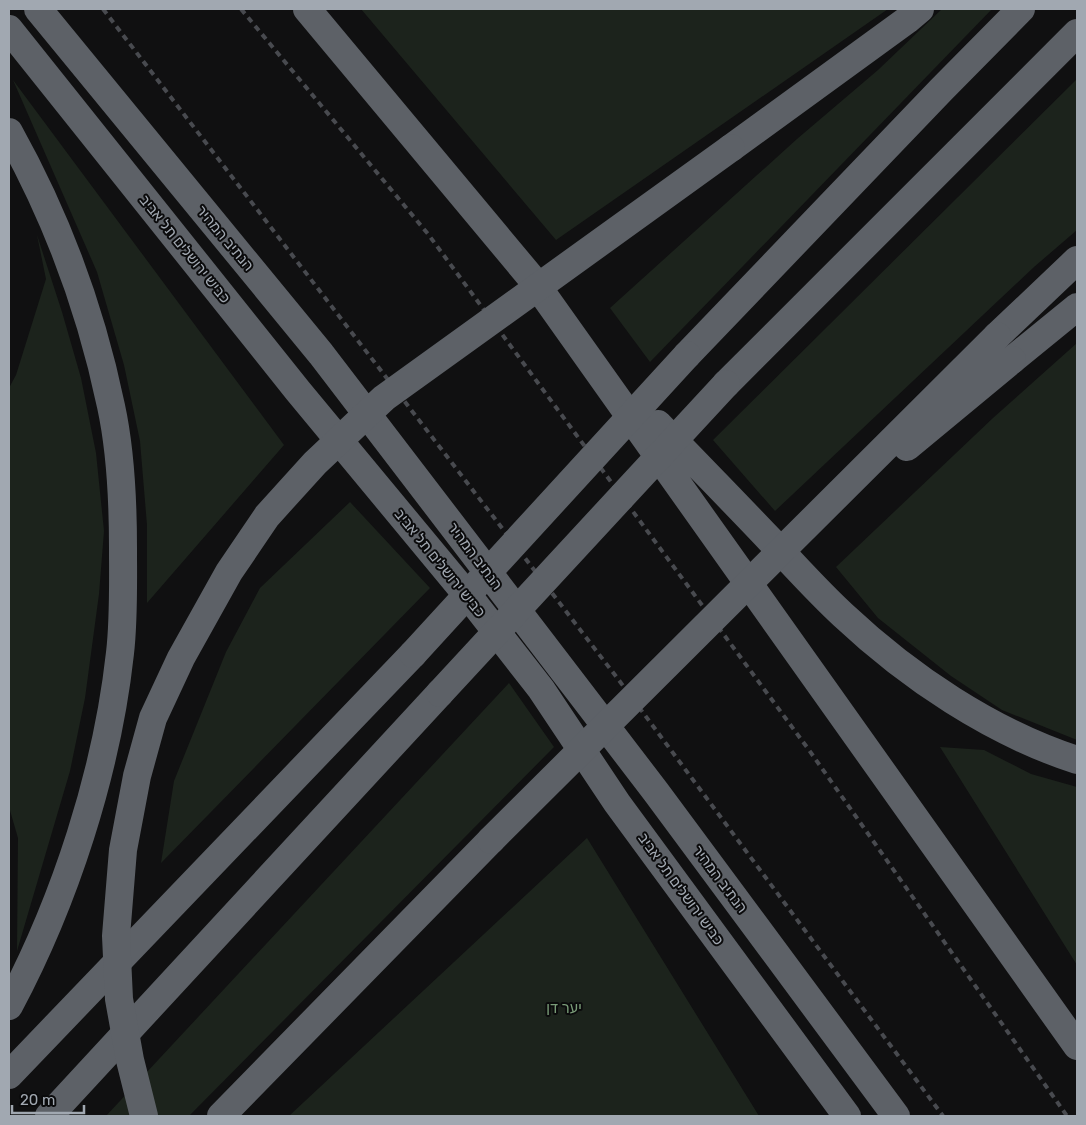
<svg xmlns="http://www.w3.org/2000/svg" width="1086" height="1125" font-family="Rubik,'Noto Sans Hebrew',sans-serif">
<style>
.green{fill:#1c231c}
.lines{fill:none;stroke-linecap:round;stroke-linejoin:round}
.highway{stroke:#5d6167;stroke-width:28}
.rail{stroke:#484a4f;stroke-width:4;stroke-dasharray:6 5;stroke-linecap:butt}
.highway-bridge{stroke:#5d6167;stroke-width:28}
.labels{text-anchor:middle;dominant-baseline:central;stroke-width:4;stroke-linejoin:round;paint-order:stroke}
.street-label{font-size:15px;fill:#a1a8b1;stroke:#0b0b0c}
.park-label{font-size:15px;fill:#7a9c78;stroke:#0b0b0c}
</style>
<rect width="100%" height="100%" fill="#101011"/>
<path class="green" d="M361,9H888L556,240Z
M942,9H992L650,362L610,308L797,139L878,70Z
M1077,79V230L1034,267L775,511L713,440Z
M13,80L284,445L147,603V525L140,441L124,365L97,272Z
M37,235L62,312L81,378L96,453L104,531L99,594L85,698L70,771L17,951L18,838L9,807V388L16,375L46,279Z
M1077,343V740L1002,710L951,676L878,618L836,567L993,418Z
M350,502L430,588L161,863L174,781L226,652L260,588Z
M509,683L554,747L189,1116H106Z
M940,747L984,750L1031,774L1077,787V965Z
M587,838L759,1116H289Z"/>
<g class="lines">
<path class="highway" d="M38,9L321,354L656,792L896,1116
M307,9L533,280L1077,1046
M9,29L298,391L477,607L541,689L617,803L847,1116
M9,132C57,218 91,310 111,406C121,452 123,501 123,548C123,583 124,619 120,653C107,772 65,901 9,1006
M731,148L907,20L920,9
M997,336L1077,260
M687,355L941,90L1021,9
M1012,360L1077,307
M726,384L1077,33
M658,424C696,463 734,502 772,542C795,566 818,592 843,615C909,677 991,732 1077,760
M9,1075L413,654
M49,1116L440,693
M221,1116L491,840"/>
<path class="rail" d="M103,9L618,679L943,1116
M241,9L428,234L809,750L1067,1116"/>
<path class="highway-bridge" d="M907,447L1012,360
M413,654L687,355
M440,693L726,384
M491,840L997,336
M144,1116L130,1060L119,999L116,936L123,850L137,776L153,718L181,658L229,572L267,516L315,463L384,398L731,148"/>
</g>
<g class="labels">
<g class="street-label">
<text transform="translate(225 238) rotate(50)">הנתיב המהיר</text>
<text transform="translate(185 249) rotate(51)">כביש ירושלים תל אביב</text>
<text transform="translate(475 556) rotate(53)">הנתיב המהיר</text>
<text transform="translate(440 563) rotate(51)">כביש ירושלים תל אביב</text>
<text transform="translate(720 879) rotate(53)">הנתיב המהיר</text>
<text transform="translate(681 889) rotate(54)">כביש ירושלים תל אביב</text>
</g>
<g class="park-label">
<text x="564" y="1008">יער דן</text>
</g>
</g>
<rect width="1086" height="1125" fill="none" stroke="#a1a8b1" stroke-width="20"/>
<path d="M12 1105v8h72v-8" fill="none" stroke="#a1a8b1" stroke-width="2.5"/>
<text x="20" y="1105" font-size="15" fill="#a1a8b1" stroke="#0b0b0c" stroke-width="4" paint-order="stroke">20 m</text>
</svg>
